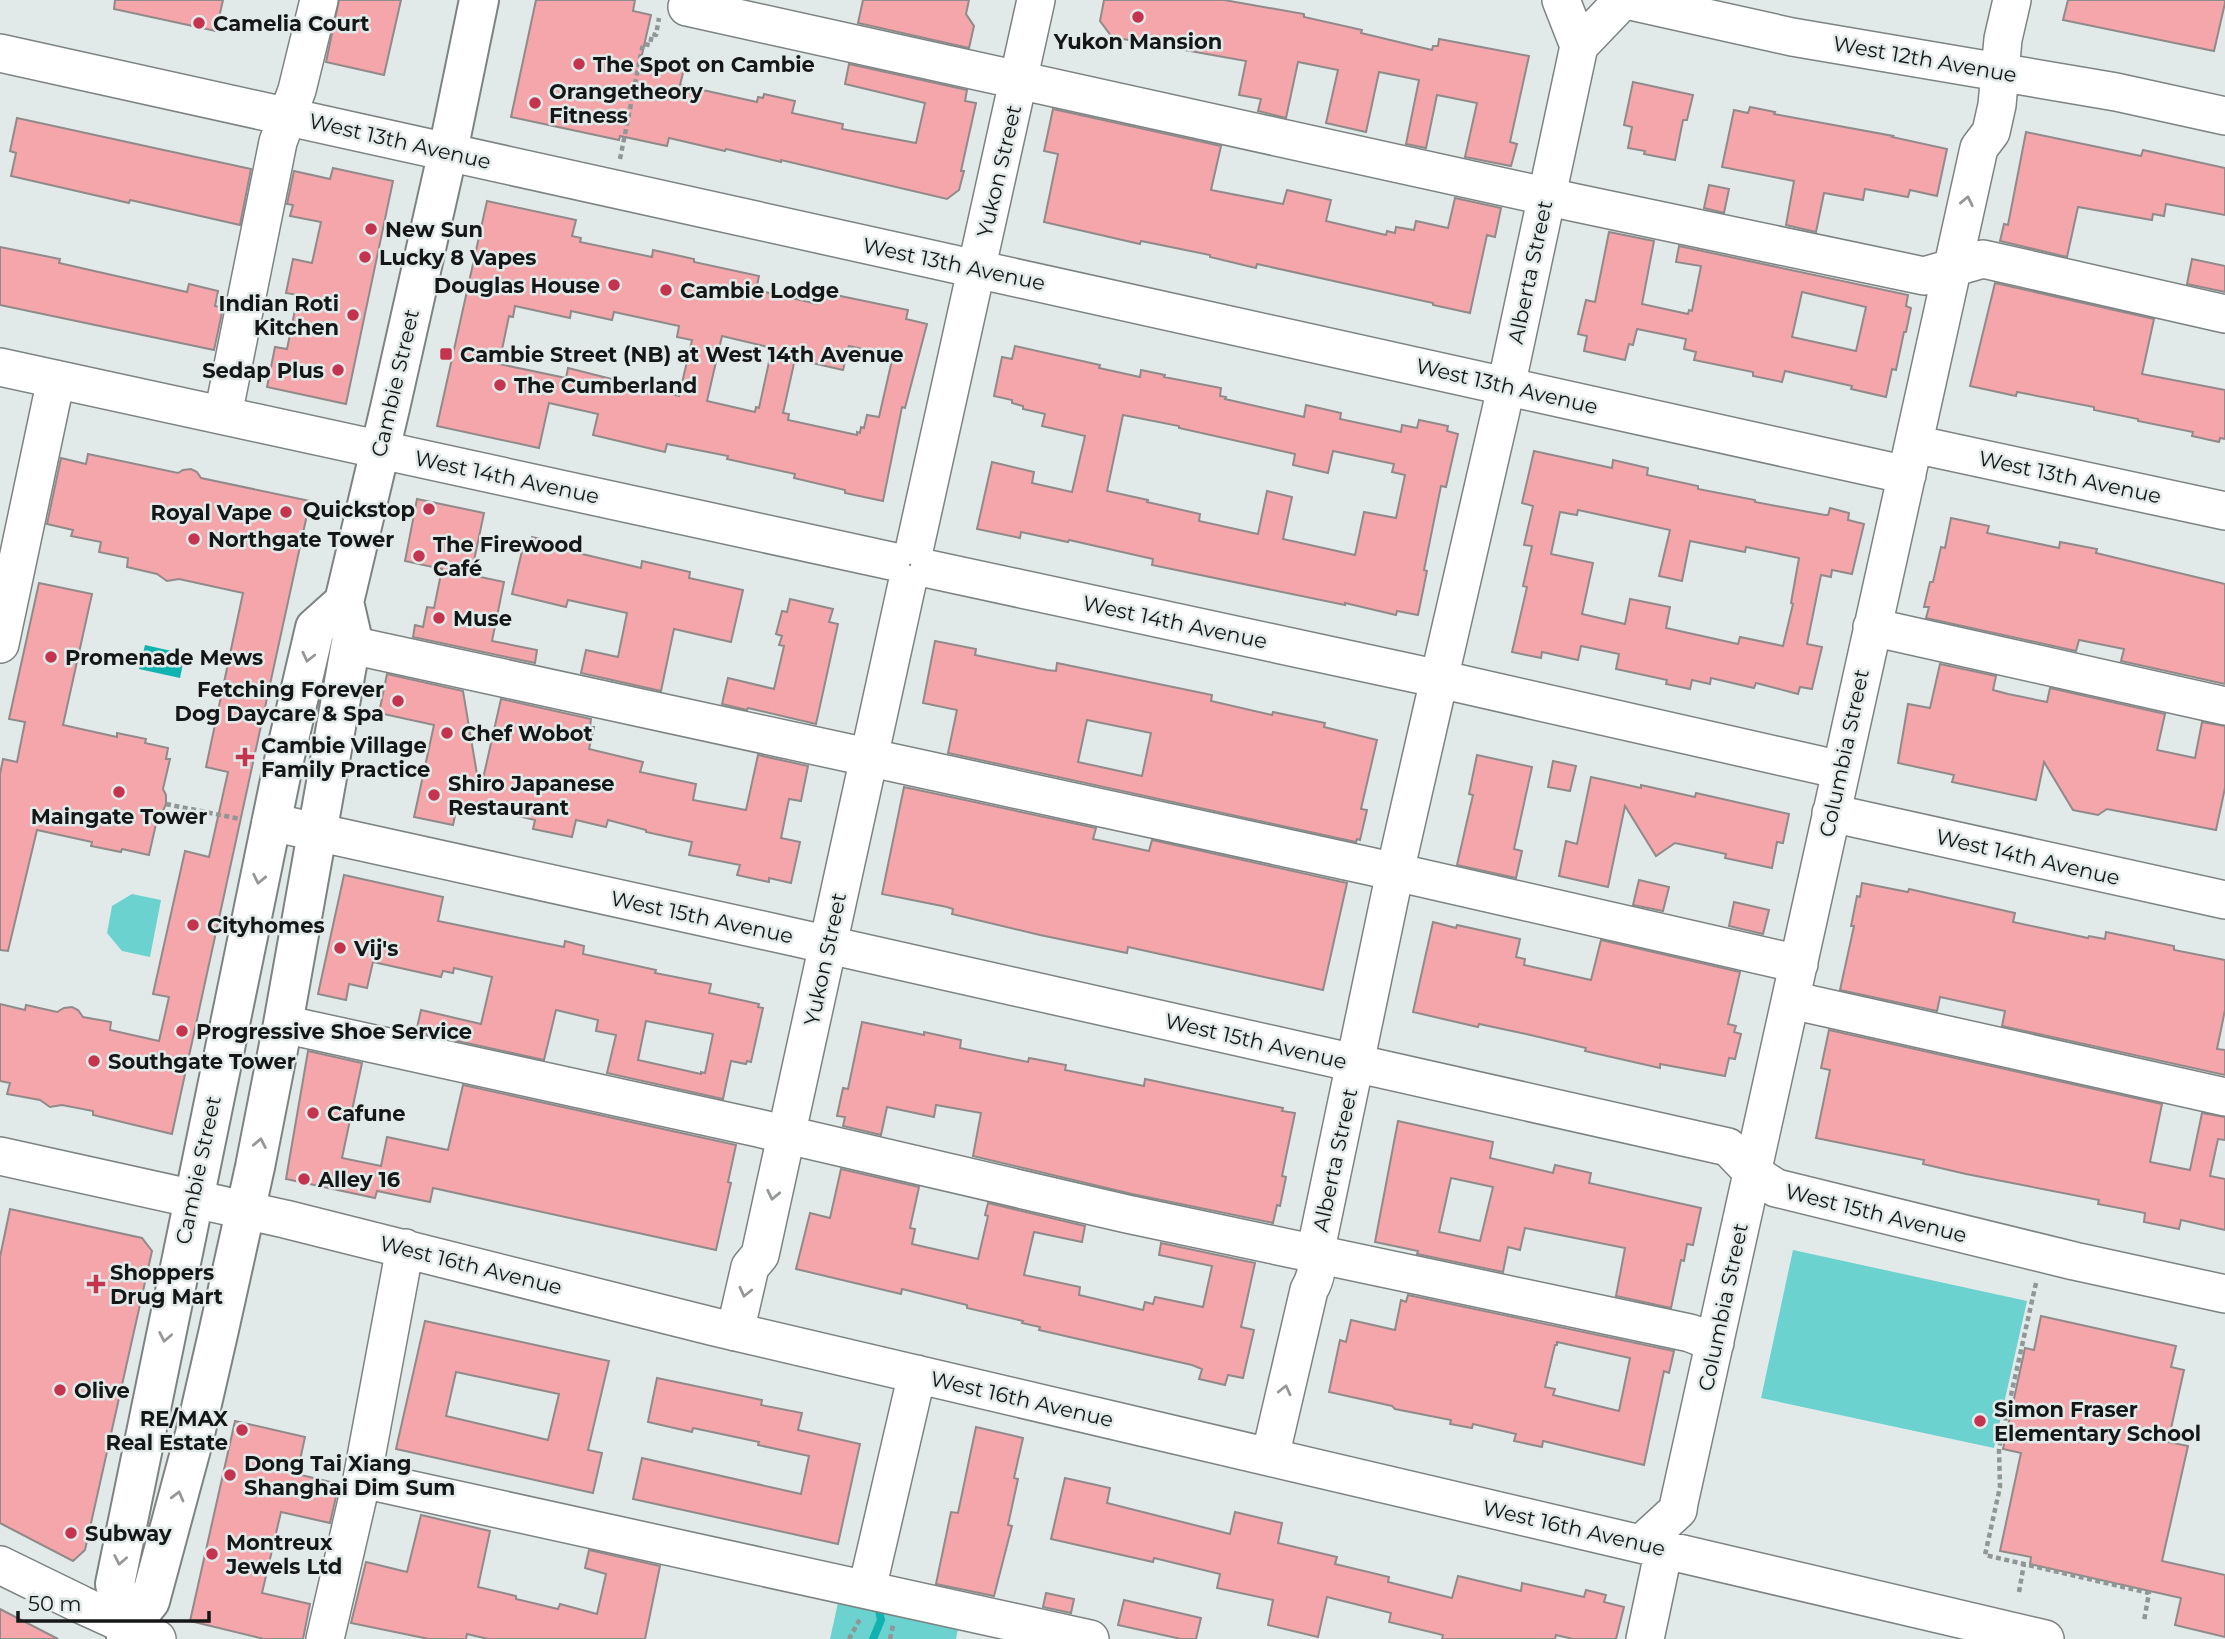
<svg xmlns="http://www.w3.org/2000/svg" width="2225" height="1639" font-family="Montserrat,sans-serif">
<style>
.green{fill:#6bd2cf}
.water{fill:#10b3b0}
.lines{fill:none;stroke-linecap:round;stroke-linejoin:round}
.stream{stroke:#10b3b0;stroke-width:8}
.building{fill:#f4a6ab;stroke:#918a8a;stroke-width:2;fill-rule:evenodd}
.minor-casing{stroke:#7c8382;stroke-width:40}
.major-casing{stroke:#7c8382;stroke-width:42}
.path{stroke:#909695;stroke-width:4.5;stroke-dasharray:5 3.5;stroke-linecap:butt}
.minor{stroke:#fff;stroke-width:37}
.major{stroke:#fff;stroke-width:38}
.oneway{stroke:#969797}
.poi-dot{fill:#c4344f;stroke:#e2eae9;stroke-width:2.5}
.labels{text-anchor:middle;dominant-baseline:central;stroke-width:5;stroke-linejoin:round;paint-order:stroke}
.poi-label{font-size:21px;font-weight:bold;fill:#151717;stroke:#e2eae9;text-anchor:start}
.street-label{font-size:21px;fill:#151717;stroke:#e2eae9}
</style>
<rect width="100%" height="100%" fill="#e2eae9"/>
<path class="green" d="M132,894L161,900L150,957L122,951L107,933L112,906Z
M1793,1250L2027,1301L1994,1448L1761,1398Z
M839,1598L959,1624L956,1639H830Z"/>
<path class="water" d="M145,645L185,654L180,678L139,669Z"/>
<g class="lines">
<path class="stream" d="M873,1639L881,1620L878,1605"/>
</g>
<path class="building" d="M115,0H223L216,31L114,9Z
M339,0H401L384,75L326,62Z
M536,0H635L633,11L651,15L641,59L684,69L680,85L757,102L758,97L763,98L764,94L795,101L792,113L843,124L842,129L916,143L925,103L845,84L849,64L967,90L965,101L976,103L961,171H964L959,190L947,199L781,160V162L726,149L725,151L669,138L667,146L620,136L619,140L511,117Z
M863,0H969L966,14L974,26L969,48L858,23Z
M1104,0H1224L1304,14V17L1362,30L1361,33L1432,50L1433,46H1438L1439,39L1529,56L1510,142L1517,144L1511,166L1465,157L1477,103L1437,95L1426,148L1406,144L1419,80L1379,72L1366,132L1326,123L1338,70L1298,62L1286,118L1258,111L1261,99L1239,95L1246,61L1112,37L1100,21Z
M2068,0H2225V3L2214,51L2063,20Z
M1633,82L1693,95L1687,120H1683L1675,160L1644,154L1645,151L1628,148L1632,127L1624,125Z
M1750,107L1775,112L1774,114L1893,136L1892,137L1947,149L1937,196L1910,190L1908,197L1865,189L1863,200L1824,193L1816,232L1786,225L1794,181L1722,167L1734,110L1748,113Z
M1053,109L1221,146L1211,190L1283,204L1287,190L1331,200L1326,221L1386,235L1387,231L1395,233L1396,227L1414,230L1416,221L1448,228L1455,198L1501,208L1495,237L1487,235L1470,313L1433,305V303L1257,264L1256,268L1210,257V255L1141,241L1140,244L1044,222L1058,154L1044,151Z
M17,118L251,169L240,225L130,200L129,203L11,176L16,153L10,151Z
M2026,132L2141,156L2143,150L2225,168V215L2166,204L2164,216L2153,214L2152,220L2078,207L2067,257L2000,241L2004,224L2008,225Z
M333,168L393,181L346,404L267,387L275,347L287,349L298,295L286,293L293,259L312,263L321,222L290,216L293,205L287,204L294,171L330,179Z
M1709,185L1729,189L1724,213L1704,208Z
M487,201L576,220L572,236L581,238L580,242L652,257L653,250L694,259V262L759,276L756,290L818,304L821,292L908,310L906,319L927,324L905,408L902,407L883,501L845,493V490L794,478L795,474L727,459L728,456L667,444L665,452L593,435L598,414L549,403L539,448L437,426ZM515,306L570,318L571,311L612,320L614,312L679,326L677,337L692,340L679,396L568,368L566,378L499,364L509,316L513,317ZM722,336L772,348L759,408L756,407L755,412L707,401ZM849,346L891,355L890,359L892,360L879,417L867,415L864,428L861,427L860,433L857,432V435L788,420L789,414L783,413L795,359L843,370Z
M1609,232L1654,241L1642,304L1688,314L1689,310L1692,311L1701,266L1676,262L1679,246L1908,295L1906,306L1911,308L1906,332H1904L1896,370L1892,369L1886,397L1851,389L1852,386L1785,371L1782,382L1753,376V372L1694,360L1696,352L1684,349L1686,339L1637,329L1633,345L1629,344L1625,360L1584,351L1587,336L1578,334L1586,300L1595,302ZM1802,292L1866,307L1856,351L1792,337Z
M0,247L60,259L59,263L187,292L189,284L218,291L215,306L223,308L214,350L0,305Z
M2192,259L2225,266V292L2187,284Z
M1995,283L2154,319L2142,374L2225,390V439L2220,438L2219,442L2192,436L2193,432L2138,421V419L2094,410V407L2017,392L2016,396L1970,386Z
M1015,346L1100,365L1099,368L1140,377L1141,370L1165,375L1164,377L1221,388L1220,396L1226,397L1225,399L1304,417L1306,405L1341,413L1340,419L1401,432L1402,425L1417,428L1419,420L1448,426L1447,431L1458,434L1446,487L1441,486L1424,570L1427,571L1418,615L1397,611L1396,615L1345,603V605L1152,565L1153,559L1069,540L1068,542L1021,532L1020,538L977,529L992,462L1034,472L1032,483L1072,492L1085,436L1042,426L1045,414L1023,409V406L1012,403V400L994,396L1002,357L1012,359ZM1123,415L1179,426V428L1295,454L1293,465L1328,473L1333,451L1394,464L1392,472L1405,475L1396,518L1364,512L1355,555L1283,539L1292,497L1267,491L1258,534L1199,521L1200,514L1147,502L1148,500L1107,491Z
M1534,451L1612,468L1613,460L1648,468L1647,475L1698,486V489L1755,500V502L1825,515H1828L1830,508L1849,513L1848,520L1864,524L1852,574L1832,570L1831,577L1821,575L1807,644L1822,647L1812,689L1800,687L1798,694L1756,683L1754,688L1711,678L1710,684L1692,680L1690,689L1666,684L1667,680L1616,669L1619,654L1581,646L1578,660L1542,652L1541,658L1512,652L1527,587L1523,586L1532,546L1524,545L1533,506L1522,503ZM1578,510L1670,530L1659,576L1682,581L1690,541L1745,552L1746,547L1799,558L1791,603L1793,604L1783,646L1740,637L1738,644L1666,628L1670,607L1630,599L1625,624L1582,614L1593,563L1551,554L1560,512L1577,515Z
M88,454L178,473L183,470L191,469L197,472L201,478L310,501L172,1134L93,1115V1111L62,1105L50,1107L40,1100L7,1094L10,1083L0,1081V1004L25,1010L26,1005L57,1012L64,1008L72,1007L78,1010L83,1017L111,1022L110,1030L159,1041L169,997L153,994L185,851L209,857L228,772L206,767L243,593L179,579L167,581L157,574L127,567L128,558L99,552L101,542L71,536L73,530L47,524L61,458L86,464Z
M417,499L484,513L471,575L504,582L492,641L537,650L535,663L413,637L415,625L423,627L427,607L434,608L442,569L405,561Z
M1951,518L1989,526L1987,533L2059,548L2060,542L2097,549L2096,553L2225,584V684L2121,661L2124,649L2079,640L2076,651L1926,618L1929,607H1924L1930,582H1933L1941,547L1945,548Z
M532,537L579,548L578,553L641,568L642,561L690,572L689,578L743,590L731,642L674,629L661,691L581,673L586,650L618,657L627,613L568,600L566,607L512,594L524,542L531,543Z
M39,583L92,594L63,725L117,737V733L146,739L145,743L168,748L166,759H170L163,789L166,795V804L163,811L158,815L149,855L122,849L121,852L91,846L92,842L37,830L8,951L0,950V774L3,759L17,762L25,722L9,719Z
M790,599L833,609L829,622L838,624L816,724L748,708L747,710L722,704L728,678L774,689L784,646L779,645L782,636L776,634L782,611L787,612Z
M935,641L976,649L975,655L1047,670L1056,671L1057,663L1212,695L1211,701L1272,715L1273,712L1325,723L1324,727L1377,740L1361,809L1367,810L1360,840L1357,839L1356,842L948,753L957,710L923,703ZM1087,720L1151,733L1142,776L1078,762Z
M1940,664L1996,676L1993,690L2008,694L2047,702L2050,688L2165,714L2157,750L2195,758L2202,722L2225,726V788L2216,830L2107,809L2098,815L2073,810L2044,762L2036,800L1952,782L1954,775L1898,763L1908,704L1930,708Z
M387,674L463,691L480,792L501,699L591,719L590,727H594L589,749L643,762L640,772L696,784L693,800L746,810L758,755L808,766L801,801L789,799L781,838L800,842L791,883L769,878V882L737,875L740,865L689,855L692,842L646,832V830L608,820L606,827L576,820L572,837L533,829L535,820L458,802L453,825L414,817L434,725L379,713Z
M1477,755L1532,767L1514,849L1522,851L1516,878L1457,865L1473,795L1469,794Z
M1553,761L1576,766L1570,791L1548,787Z
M1591,777L1641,788V785L1695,797L1696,793L1789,814L1783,843L1777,842L1772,868L1725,858L1726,854L1675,843L1656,856L1625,806L1608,887L1559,876L1566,841L1577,844Z
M904,787L1096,828L1093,839L1149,851L1152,840L1347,883L1323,990L1128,947L1127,953L1040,935L952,914L953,909L947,907L882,894Z
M344,875L443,897L438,921L564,947L565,941L584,946L583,954L656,970L655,973L711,984L709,993L759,1004L758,1007L763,1008L751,1062L747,1061L746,1064L731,1061L723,1099L607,1073L616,1035L596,1031L598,1020L556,1010L544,1060L416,1032L421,1010L481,1024L492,977L454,968L453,973L443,971L441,977L373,962L367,988L349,984L346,1000L318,994ZM646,1021L713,1034L705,1073L701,1072V1074L638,1060Z
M1639,880L1669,887L1663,911L1633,905Z
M1862,883L1908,892L1909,889L2015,913L2013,922L2088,938L2089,936L2105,939L2106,932L2174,946V950L2225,960V1010L2217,1049L2225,1050V1075L2002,1026L2005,1011L1940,997L1937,1011L1840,990L1854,926H1851L1857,896L1860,897Z
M1734,902L1769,910L1763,934L1729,926Z
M1433,922L1456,928L1457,925L1520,939L1516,957L1525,959L1524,965L1591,980L1601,940L1740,972L1728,1024L1736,1026L1734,1032L1741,1034L1735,1059L1729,1058L1725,1076L1660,1064V1068L1585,1051L1586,1048L1526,1034L1479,1024L1478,1027L1413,1012Z
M862,1022L924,1035V1032L961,1040L960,1048L1028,1062L1029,1058L1066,1065L1065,1070L1144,1086L1145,1079L1283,1108L1282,1111L1295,1113L1282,1176L1286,1177L1280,1206L1277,1205L1273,1223L1132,1194L973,1156L981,1113L936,1105L934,1117L887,1107L881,1135L843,1126L845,1117L837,1116L843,1088L848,1089Z
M1829,1030L2162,1104L2150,1162L2190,1170L2202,1113L2225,1117V1140L2218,1139L2210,1176L2225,1179V1230L2181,1220L2179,1229L2144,1222L2145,1213L2098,1204L2099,1200L1966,1174L1923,1164L1924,1160L1816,1138L1830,1070L1821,1068Z
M308,1051L362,1063L342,1158L381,1166L387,1137L448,1150L463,1085L736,1145L728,1182L731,1183L716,1250L433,1188L430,1202L377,1191L375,1198L286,1179Z
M1398,1121L1493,1142L1490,1158L1553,1173L1555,1165L1591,1173L1589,1183L1701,1208L1693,1245L1687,1244L1684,1261L1681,1260L1671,1308L1616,1296L1625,1248L1525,1228L1520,1250L1508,1247L1503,1272L1417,1254L1418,1251L1375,1242ZM1451,1178L1493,1187L1480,1241L1439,1232Z
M841,1169L919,1187L910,1228L915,1229L912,1244L978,1259L988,1216L985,1215L988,1203L1085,1226L1082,1242L1034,1232L1024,1275L1080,1287L1079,1295L1143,1310L1145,1302L1153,1304L1155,1297L1203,1307L1212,1266L1159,1255L1161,1243L1255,1263L1241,1327L1254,1330L1243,1378L1228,1375L1225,1385L1199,1379L1202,1369L1192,1365L1039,1330L1040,1327L1022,1323L1023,1321L967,1308V1305L902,1289L901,1294L796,1269L810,1213L830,1218Z
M10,1209L142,1238L152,1251L85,1550L73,1561L0,1523V1257Z
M1408,1295L1674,1351L1669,1373L1664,1371L1644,1465L1543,1441L1542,1447L1514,1441L1516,1434L1473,1424L1472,1428L1450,1424L1451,1420L1395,1409L1392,1406L1329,1392L1340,1340L1346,1342L1351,1320L1395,1330L1401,1300L1406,1302ZM1557,1342L1630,1358L1619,1411L1553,1395L1555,1389L1545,1387L1555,1345H1557Z
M2041,1316L2176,1346L2171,1367L2184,1370L2168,1442L2188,1446L2162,1561L2225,1575V1637L2175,1625L2181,1598L2030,1564L2031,1557L2000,1551L2021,1453L2003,1449L2025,1348L2034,1350Z
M425,1321L609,1361L588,1450L602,1453L593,1493L396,1449ZM456,1372L559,1394L548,1440L446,1416Z
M657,1378L762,1400L761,1405L802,1413L798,1430L860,1444L838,1544L633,1499L642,1458L801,1494L809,1456L758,1445L759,1442L693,1428L692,1432L648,1422Z
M235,1421L305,1437L297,1474L339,1484L330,1523L281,1512L262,1593L310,1604L303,1639H264L190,1621Z
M976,1427L1023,1438L1014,1478L1018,1479L1008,1525L1012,1526L994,1596L936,1584L951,1512L958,1513Z
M1065,1478L1110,1488L1107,1503L1230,1534L1235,1512L1282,1523L1278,1543L1337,1557L1335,1564L1389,1577L1388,1582L1452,1598L1458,1576L1521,1591L1522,1583L1584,1597L1586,1590L1606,1595L1604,1602L1624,1607L1616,1639H1573L1556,1635L1555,1639H1442L1443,1635L1389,1622L1391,1613L1327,1597L1318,1637L1268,1625L1273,1600L1217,1588L1220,1574L1154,1558L1153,1562L1051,1539Z
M421,1515L490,1531L478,1587L516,1596V1599L558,1609L560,1604L597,1614L606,1574L585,1568L589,1550L660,1566L645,1639H488L467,1634L466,1639H429L351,1623L366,1562L407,1572Z
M1046,1593L1074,1599L1071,1613L1043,1607Z
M1124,1600L1201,1618L1196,1639H1181L1118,1625Z
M0,1609L58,1639H0Z"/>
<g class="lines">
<defs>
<path id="minor" d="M689,0L687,7L1572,202L1924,276L1983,259L2225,314
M1561,0L1579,46
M1626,0L1792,37L2116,92L2225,116
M0,53L1907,475
M0,367L891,561
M223,415L278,142L297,90L319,0
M1914,444L2225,511
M915,546L1036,0
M929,569L1421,675
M1872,627L2225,706
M0,644L56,379
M351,645L1369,866L1799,964
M1443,662L1501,410L1579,46L1623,0
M1457,683L1841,770
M1831,813L2225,900
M271,822L789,936L1728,1147L1752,1172L1776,1188L2074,1261L2225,1294
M1791,1000L2225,1097
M283,1024L758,1128L1127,1214L1690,1333L1715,1343
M0,1156L285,1219L715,1327L2045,1639
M735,1332L750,1267L760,1255L907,584
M1270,1457L1309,1290C1316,1278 1318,1268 1315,1254L1395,872L1435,697
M362,1479L1090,1639
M1641,1544L1678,1510L1679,1503L1979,148L1991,132L1997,105L2003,39L2012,0
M0,1565L82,1605L157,1639
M867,1589L917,1374
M325,1639L362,1479L405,1248
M1645,1639L1664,1549"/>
<path id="major" d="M129,1627L115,1584L285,756L315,628L344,602
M126,1639L129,1627L150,1601L195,1434L218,1334L255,1167L283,1024L352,637L344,602L390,408L448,151L479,0"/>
</defs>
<use href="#minor" class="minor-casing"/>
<use href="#major" class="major-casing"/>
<path class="path" d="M620,159L643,44L650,45L652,34L656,35L659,18
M166,804L240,819
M2036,1283L1999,1449L2000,1487L1985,1555L2149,1593L2144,1621
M2019,1592L2024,1564
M849,1639L860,1619
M890,1639L893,1625"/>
<use href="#minor" class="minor"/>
<use href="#major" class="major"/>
</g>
<defs><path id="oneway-chevron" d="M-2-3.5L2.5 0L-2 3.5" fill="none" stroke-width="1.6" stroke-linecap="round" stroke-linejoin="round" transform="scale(1.75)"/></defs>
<g class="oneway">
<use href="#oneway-chevron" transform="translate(1967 201) rotate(-78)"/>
<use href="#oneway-chevron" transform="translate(308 657) rotate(103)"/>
<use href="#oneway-chevron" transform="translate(259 879) rotate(102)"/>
<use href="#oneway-chevron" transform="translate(260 1143) rotate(-79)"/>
<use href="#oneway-chevron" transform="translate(773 1195) rotate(102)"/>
<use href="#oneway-chevron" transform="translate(745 1292) rotate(103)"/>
<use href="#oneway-chevron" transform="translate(165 1337) rotate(101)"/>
<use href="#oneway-chevron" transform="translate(1285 1390) rotate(-77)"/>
<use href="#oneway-chevron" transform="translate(178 1496) rotate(-75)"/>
<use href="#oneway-chevron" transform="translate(120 1560) rotate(101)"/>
</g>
<g class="poi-dot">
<circle cx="1138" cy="17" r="7"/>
<circle cx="199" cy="23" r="7"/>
<circle cx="579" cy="64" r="7"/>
<circle cx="535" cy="103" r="7"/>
<circle cx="371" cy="229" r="7"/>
<circle cx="365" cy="257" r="7"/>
<circle cx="614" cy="285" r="7"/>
<circle cx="666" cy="290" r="7"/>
<circle cx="353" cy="315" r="7"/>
<rect x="439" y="347" width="14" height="14" rx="3.5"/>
<circle cx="338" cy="370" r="7"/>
<circle cx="500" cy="385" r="7"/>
<circle cx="429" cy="509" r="7"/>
<circle cx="286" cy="512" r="7"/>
<circle cx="194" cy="539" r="7"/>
<circle cx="419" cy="556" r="7"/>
<circle cx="439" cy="618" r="7"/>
<circle cx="51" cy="657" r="7"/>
<circle cx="398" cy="701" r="7"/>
<circle cx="447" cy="733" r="7"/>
<path d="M241.5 746.5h7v7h7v7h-7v7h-7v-7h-7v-7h7z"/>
<circle cx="119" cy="792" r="7"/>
<circle cx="434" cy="795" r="7"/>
<circle cx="193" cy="925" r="7"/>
<circle cx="340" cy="948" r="7"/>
<circle cx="182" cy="1031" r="7"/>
<circle cx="94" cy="1061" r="7"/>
<circle cx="313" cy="1113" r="7"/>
<circle cx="304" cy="1179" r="7"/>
<path d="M92.5 1273.5h7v7h7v7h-7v7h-7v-7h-7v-7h7z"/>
<circle cx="60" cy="1390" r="7"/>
<circle cx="1980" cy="1421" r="7"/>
<circle cx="242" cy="1430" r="7"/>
<circle cx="230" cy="1475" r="7"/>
<circle cx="71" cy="1533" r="7"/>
<circle cx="212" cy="1554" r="7"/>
</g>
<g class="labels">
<g class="poi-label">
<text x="213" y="23">Camelia Court</text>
<text x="1138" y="41" text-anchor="middle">Yukon Mansion</text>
<text x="593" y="64">The Spot on Cambie</text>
<text x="549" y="91">Orangetheory<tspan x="549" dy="24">Fitness</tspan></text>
<text x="385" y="229">New Sun</text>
<text x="379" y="257">Lucky 8 Vapes</text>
<text x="600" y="285" text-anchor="end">Douglas House</text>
<text x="680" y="290">Cambie Lodge</text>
<text x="339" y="303" text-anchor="end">Indian Roti<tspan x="339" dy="24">Kitchen</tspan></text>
<text x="460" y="354">Cambie Street (NB) at West 14th Avenue</text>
<text x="324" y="370" text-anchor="end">Sedap Plus</text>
<text x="514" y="385">The Cumberland</text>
<text x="415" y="509" text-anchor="end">Quickstop</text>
<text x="272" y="512" text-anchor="end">Royal Vape</text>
<text x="208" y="539">Northgate Tower</text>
<text x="433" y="544">The Firewood<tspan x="433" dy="24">Café</tspan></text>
<text x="453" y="618">Muse</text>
<text x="65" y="657">Promenade Mews</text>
<text x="384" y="689" text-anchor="end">Fetching Forever<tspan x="384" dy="24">Dog Daycare &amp; Spa</tspan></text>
<text x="461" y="733">Chef Wobot</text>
<text x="261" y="745">Cambie Village<tspan x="261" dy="24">Family Practice</tspan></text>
<text x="448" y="783">Shiro Japanese<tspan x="448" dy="24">Restaurant</tspan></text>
<text x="119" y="816" text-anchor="middle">Maingate Tower</text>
<text x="207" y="925">Cityhomes</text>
<text x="354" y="948">Vij's</text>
<text x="196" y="1031">Progressive Shoe Service</text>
<text x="108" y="1061">Southgate Tower</text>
<text x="327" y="1113">Cafune</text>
<text x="318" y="1179">Alley 16</text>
<text x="110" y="1272">Shoppers<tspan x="110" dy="24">Drug Mart</tspan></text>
<text x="74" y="1390">Olive</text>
<text x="1994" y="1409">Simon Fraser<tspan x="1994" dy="24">Elementary School</tspan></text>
<text x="228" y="1418" text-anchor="end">RE/MAX<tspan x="228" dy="24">Real Estate</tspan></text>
<text x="244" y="1463">Dong Tai Xiang<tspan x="244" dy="24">Shanghai Dim Sum</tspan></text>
<text x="85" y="1533">Subway</text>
<text x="226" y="1542">Montreux<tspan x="226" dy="24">Jewels Ltd</tspan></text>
</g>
<g class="street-label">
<text transform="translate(1925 59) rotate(10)">West 12th Avenue</text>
<text transform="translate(400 141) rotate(13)">West 13th Avenue</text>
<text transform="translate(999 171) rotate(-77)">Yukon Street</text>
<text transform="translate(954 264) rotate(12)">West 13th Avenue</text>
<text transform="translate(1530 272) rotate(-78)">Alberta Street</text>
<text transform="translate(395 383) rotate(-77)">Cambie Street</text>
<text transform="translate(1507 386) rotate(13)">West 13th Avenue</text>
<text transform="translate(507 477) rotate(12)">West 14th Avenue</text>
<text transform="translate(2070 477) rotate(12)">West 13th Avenue</text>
<text transform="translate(1175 622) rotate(12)">West 14th Avenue</text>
<text transform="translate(1844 753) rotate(-78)">Columbia Street</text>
<text transform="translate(2028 857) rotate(13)">West 14th Avenue</text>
<text transform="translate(702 917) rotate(12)">West 15th Avenue</text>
<text transform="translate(825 959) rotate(-78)">Yukon Street</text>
<text transform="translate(1256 1041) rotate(13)">West 15th Avenue</text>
<text transform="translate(1335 1160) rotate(-78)">Alberta Street</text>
<text transform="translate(198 1170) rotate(-78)">Cambie Street</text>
<text transform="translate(1876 1213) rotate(14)">West 15th Avenue</text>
<text transform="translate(471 1265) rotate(14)">West 16th Avenue</text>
<text transform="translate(1723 1307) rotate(-78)">Columbia Street</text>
<text transform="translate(1022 1399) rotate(13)">West 16th Avenue</text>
<text transform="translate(1574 1528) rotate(13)">West 16th Avenue</text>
</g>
</g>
<path d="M18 1611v10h191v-10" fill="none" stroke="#151717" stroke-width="3.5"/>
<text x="28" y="1611" font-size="21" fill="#151717" stroke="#e2eae9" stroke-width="5" paint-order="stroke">50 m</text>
</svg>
